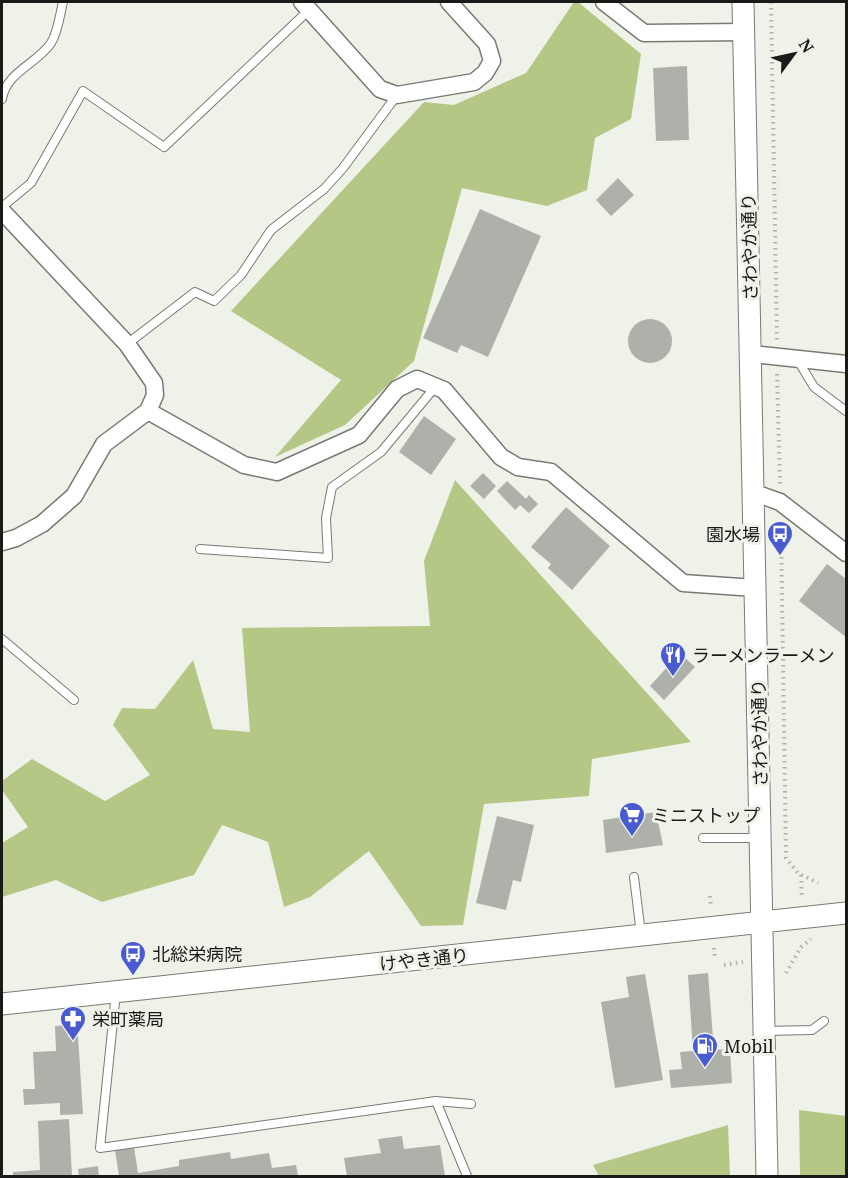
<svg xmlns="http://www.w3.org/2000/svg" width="848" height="1178" font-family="'Noto Serif','Noto Sans JP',serif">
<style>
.forest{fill:#b4c784}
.building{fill:#aeb1a9}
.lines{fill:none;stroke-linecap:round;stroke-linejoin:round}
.service-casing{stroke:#787b73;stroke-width:10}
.minor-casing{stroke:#787b73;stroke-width:19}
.tertiary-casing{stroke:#787b73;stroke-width:23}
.path{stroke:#aeb0a9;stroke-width:4;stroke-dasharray:1.5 4.5;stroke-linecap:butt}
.service{stroke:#fff;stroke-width:8}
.minor{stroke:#fff;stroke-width:16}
.tertiary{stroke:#fff;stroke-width:21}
.labels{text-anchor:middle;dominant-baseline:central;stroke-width:6;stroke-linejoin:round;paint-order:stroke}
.street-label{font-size:18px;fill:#1a1b18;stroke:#eff2e9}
.poi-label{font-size:18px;fill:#1a1b18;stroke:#eff2e9;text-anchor:start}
</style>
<rect width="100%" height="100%" fill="#eff2e9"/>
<path class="forest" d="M574,2H578L641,54L631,119L595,138L587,190L547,206L462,188L414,361L345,425L275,457L341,380L231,311L424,102L454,105L526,73Z
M455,480L691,742L592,759L589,796L484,804L463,925L421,926L369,851L310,897L284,907L268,842L222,825L194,875L102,902L56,880L2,897V843L28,827L2,790V781L32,759L105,801L150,775L113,725L122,708L155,709L193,660L213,729L250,732L242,628L430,626L424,561Z
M799,1110L846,1116V1176H800Z
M728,1125L730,1176H599L593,1165Z"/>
<path class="building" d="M687,66L689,140L656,141L653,68Z
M618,178L634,195L611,216L596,200Z
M480,209L541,236L488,357L461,345L457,353L423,338Z
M628 341a22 22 0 1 1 44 0a22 22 0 1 1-44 0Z
M424,416L456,439L431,475L399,452Z
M483,473L496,486L484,499L470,486Z
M507,481L526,499L529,495L538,504L529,513L520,505L515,510L497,491Z
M566,507L610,546L572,590L548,568L551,564L531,547Z
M827,564L846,579V637L799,601Z
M680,653L695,667L664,700L650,686Z
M656,812L663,845L606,853L603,820Z
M497,816L534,825L521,882L513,880L506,910L476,903Z
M708,973L714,1050L730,1049L732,1083L671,1088L669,1070L682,1069L680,1052L693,1051L688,975Z
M645,974L663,1080L615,1088L601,1002L629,997L626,977Z
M68,1025V1037L78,1036L83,1114L60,1115V1103L24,1105L23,1089H35L33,1052L56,1051L55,1026Z
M69,1119L72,1176H13V1172L40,1170L38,1121Z
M402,1136L404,1149L440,1145L445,1176H347L344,1158L381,1153L378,1139Z
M134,1147L138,1173L179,1166V1160L230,1152L231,1159L269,1153L272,1168L296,1165L298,1176H119L115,1150Z
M98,1166L99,1176H79L78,1169Z"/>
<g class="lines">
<defs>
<path id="service" d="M2,99C6,72 37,64 51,43C58,32 60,14 63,2
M2,207L31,183L83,91L164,147L309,10
M127,344L195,292L214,301L241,275L271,230L324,189L343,168L397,95
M797,359L814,387L846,411
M200,549L328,558L326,518L332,487L381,452L436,386
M2,639L74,700
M703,838H759
M634,877L641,934
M116,992L100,1148L436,1101L471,1104
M765,1031L812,1030L824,1021
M436,1101L467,1176"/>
<path id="minor" d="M302,2L380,89L397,95L474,82L485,73L492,61L487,44L449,2
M604,2L644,33L744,32
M2,211L127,344L154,383L155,395L148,411
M752,354L846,364
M755,493L780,502L846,553
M2,542L16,538L42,524L74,496L104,444L148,411L244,465L277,472L359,435L397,389L417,379L444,390L501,457L518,467L551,472L683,583L755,588"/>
<path id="tertiary" d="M743,2L767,1176
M2,1004L846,913"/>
</defs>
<use href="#service" class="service-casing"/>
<use href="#minor" class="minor-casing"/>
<use href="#tertiary" class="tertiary-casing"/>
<path class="path" d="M771,2L777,340
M777,374L780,484
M781,527L786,858L798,873L818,883
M801,875L802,898
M710,896L711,908
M714,948L715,959
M724,965L743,962
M786,973L801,947L811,939"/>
<use href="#service" class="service"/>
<use href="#minor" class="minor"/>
<use href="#tertiary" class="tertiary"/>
</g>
<defs>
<symbol id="bus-pin" viewBox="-11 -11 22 30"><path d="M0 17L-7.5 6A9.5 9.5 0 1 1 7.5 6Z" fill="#485bd0" stroke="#eff2e9"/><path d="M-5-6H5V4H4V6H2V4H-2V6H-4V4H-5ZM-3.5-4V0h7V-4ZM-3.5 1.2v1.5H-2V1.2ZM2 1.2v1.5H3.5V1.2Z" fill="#fff"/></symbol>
<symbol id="restaurant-pin" viewBox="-11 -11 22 30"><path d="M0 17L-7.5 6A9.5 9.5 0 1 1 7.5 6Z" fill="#485bd0" stroke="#eff2e9"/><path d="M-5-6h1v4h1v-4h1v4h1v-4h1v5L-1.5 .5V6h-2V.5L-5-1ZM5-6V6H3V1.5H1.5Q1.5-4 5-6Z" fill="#fff"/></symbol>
<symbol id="supermarket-pin" viewBox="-11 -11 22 30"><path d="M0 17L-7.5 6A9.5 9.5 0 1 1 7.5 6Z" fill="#485bd0" stroke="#eff2e9"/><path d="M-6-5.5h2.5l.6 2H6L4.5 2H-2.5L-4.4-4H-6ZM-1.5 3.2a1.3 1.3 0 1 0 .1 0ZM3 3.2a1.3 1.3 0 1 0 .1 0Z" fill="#fff"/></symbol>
<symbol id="pharmacy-pin" viewBox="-11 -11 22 30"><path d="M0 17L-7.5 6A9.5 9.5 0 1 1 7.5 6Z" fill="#485bd0" stroke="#eff2e9"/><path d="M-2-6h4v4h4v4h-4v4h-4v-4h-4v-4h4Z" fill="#fff"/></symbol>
<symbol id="fuel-pin" viewBox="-11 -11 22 30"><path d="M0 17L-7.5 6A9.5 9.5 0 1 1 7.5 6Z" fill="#485bd0" stroke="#eff2e9"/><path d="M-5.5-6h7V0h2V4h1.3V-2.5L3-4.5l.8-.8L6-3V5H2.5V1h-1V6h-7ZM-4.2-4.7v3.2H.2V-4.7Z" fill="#fff"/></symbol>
</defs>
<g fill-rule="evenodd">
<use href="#bus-pin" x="765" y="519" width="30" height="40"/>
<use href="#restaurant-pin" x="658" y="640" width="30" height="40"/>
<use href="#supermarket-pin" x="617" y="800" width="30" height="40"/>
<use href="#bus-pin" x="118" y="939" width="30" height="40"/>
<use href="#pharmacy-pin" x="58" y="1004" width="30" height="40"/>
<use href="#fuel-pin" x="690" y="1031" width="30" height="40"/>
</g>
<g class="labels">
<g class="street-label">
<text transform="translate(749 247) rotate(-91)">さわやか通り</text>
<text transform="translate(759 733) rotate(-91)">さわやか通り</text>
<text transform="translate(424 959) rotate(-6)">けやき通り</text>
</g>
<g class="poi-label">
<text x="760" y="534" text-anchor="end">園水場</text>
<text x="692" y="655">ラーメンラーメン</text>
<text x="652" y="815">ミニストップ</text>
<text x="152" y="954">北総栄病院</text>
<text x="92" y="1019">栄町薬局</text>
<text x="724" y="1046">Mobil</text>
</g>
</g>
<rect width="848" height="1178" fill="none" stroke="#1a1b18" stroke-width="6"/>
<g transform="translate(794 54) rotate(57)" stroke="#eff2e9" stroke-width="4.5" paint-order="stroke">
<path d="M0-4.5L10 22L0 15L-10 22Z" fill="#1a1b18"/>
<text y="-9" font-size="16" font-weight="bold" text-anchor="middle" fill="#1a1b18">N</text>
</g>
</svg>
